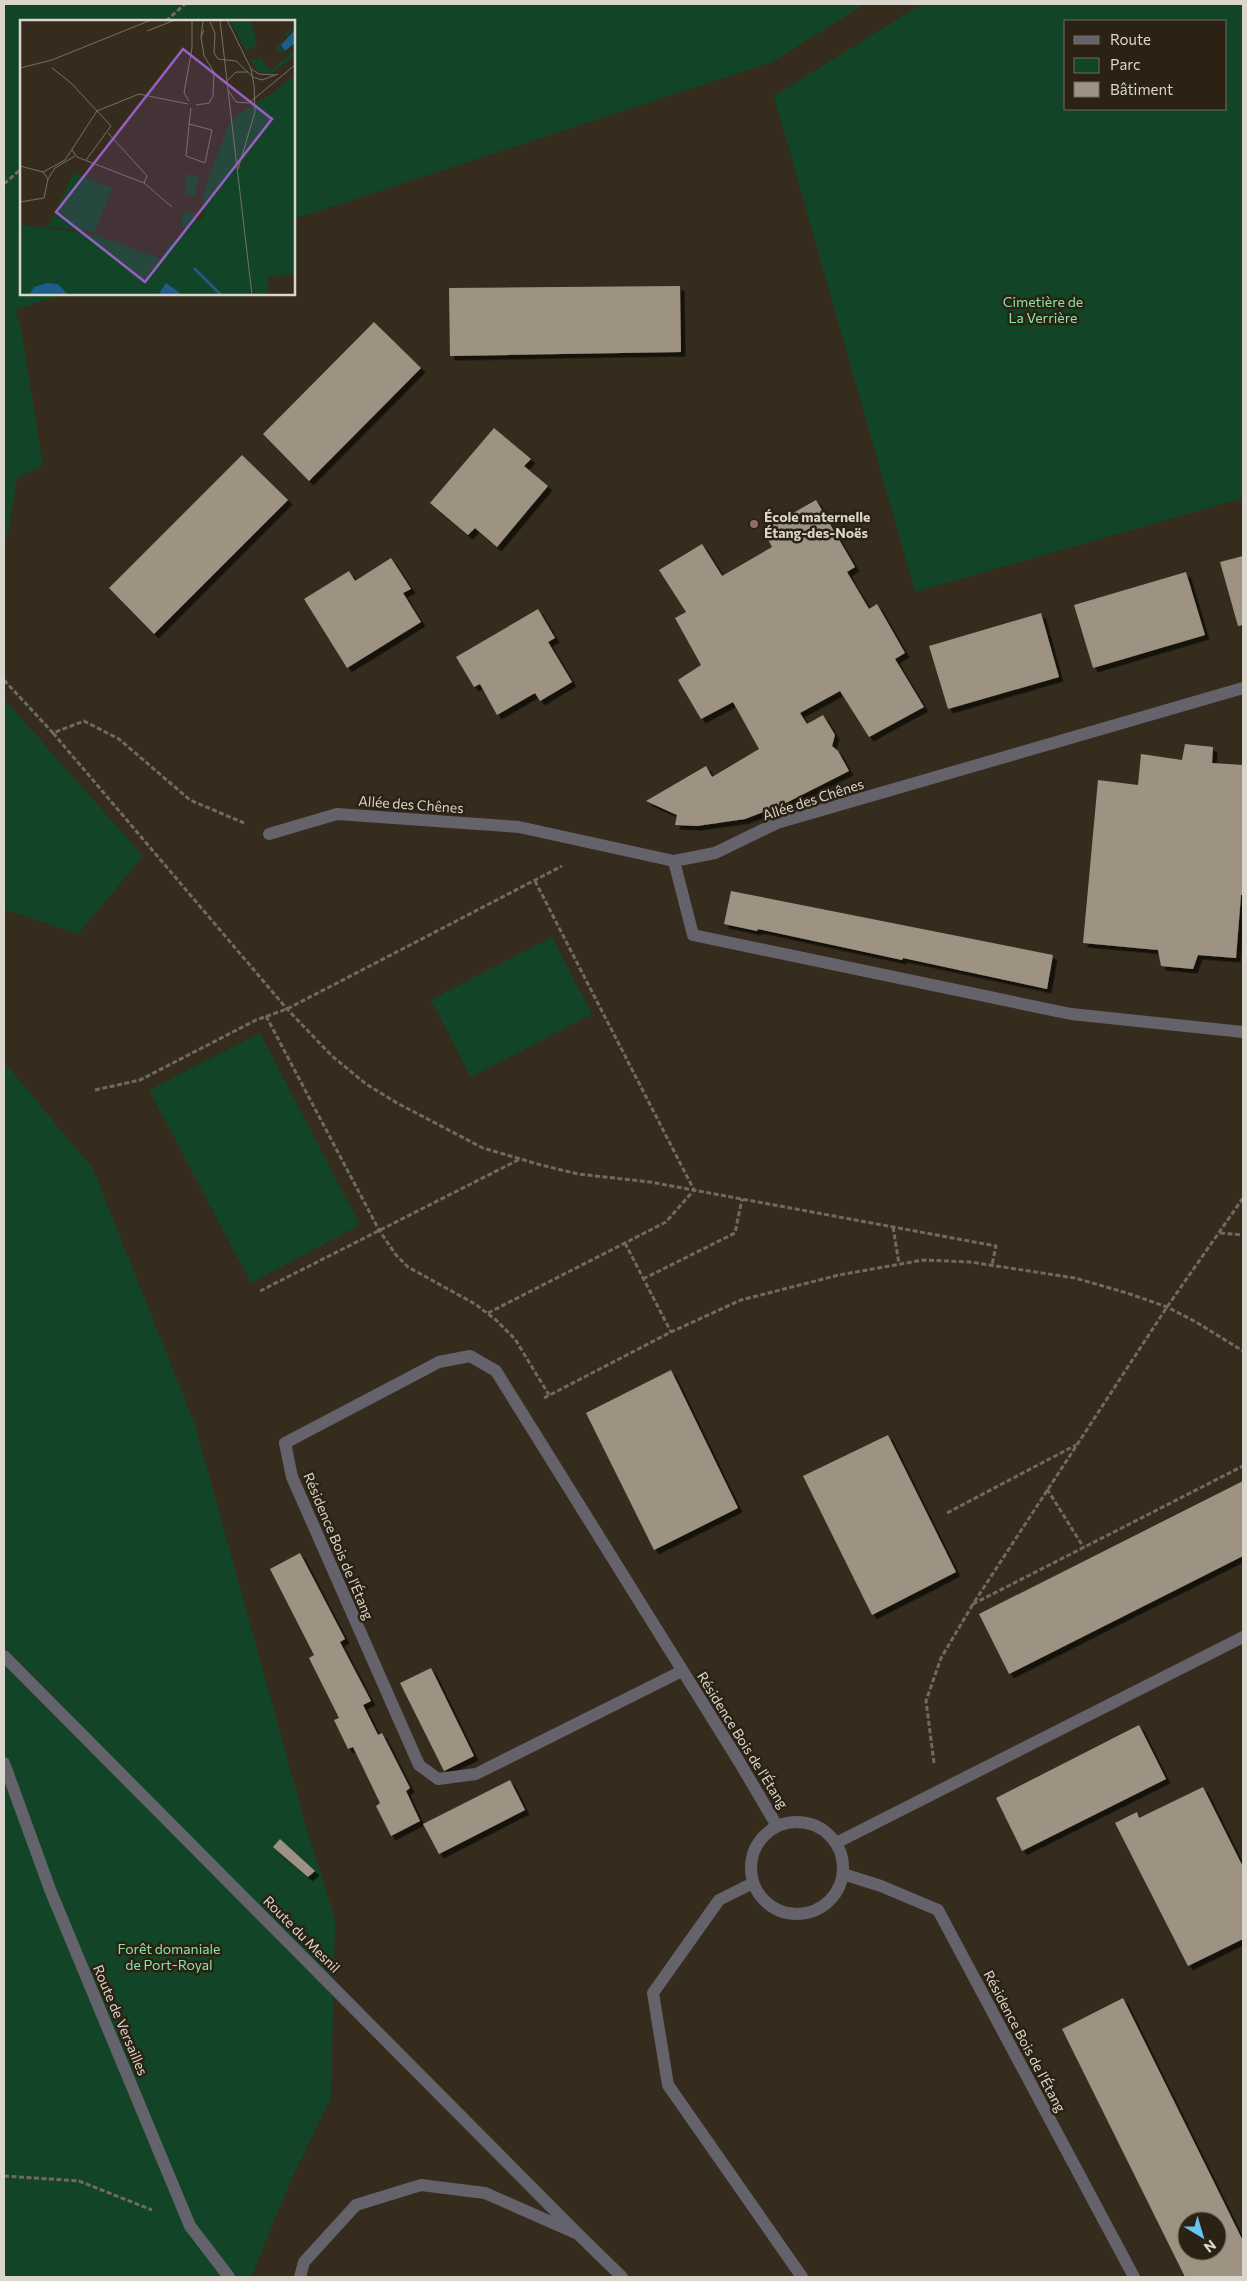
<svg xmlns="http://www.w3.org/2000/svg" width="1247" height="2281" font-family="Commissioner,sans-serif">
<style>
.green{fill:#124527;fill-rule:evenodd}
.building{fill:#9e9382;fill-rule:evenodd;filter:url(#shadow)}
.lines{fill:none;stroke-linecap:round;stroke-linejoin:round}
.path{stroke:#726a5e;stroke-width:3;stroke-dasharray:5 2.5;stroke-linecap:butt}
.minor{stroke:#64626a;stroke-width:12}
.tertiary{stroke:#64626a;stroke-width:12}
.education-dot{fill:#8d6e63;stroke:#2b2214;stroke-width:2}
.labels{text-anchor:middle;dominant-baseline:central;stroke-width:5;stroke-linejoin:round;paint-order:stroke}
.park-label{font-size:14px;fill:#87e4a5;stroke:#2b2214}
.poi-label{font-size:14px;font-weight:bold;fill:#dbd6cd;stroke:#2b2214;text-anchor:start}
.street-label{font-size:14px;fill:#dbd6cd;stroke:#2b2214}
.inset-river{fill:none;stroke:#1e5d89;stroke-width:2.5}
.inset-road{fill:none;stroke:#777064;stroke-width:1}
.view{fill:#985fc3;fill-opacity:0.15;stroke:#985fc3;stroke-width:2.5}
.inset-edge{fill:none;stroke:#dbd6cd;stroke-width:2.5}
</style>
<defs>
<filter id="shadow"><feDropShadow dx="4.5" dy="4.5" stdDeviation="0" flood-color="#0009"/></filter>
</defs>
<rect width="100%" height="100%" fill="#352c1e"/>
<path class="green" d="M4,4H865L772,62L294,219V21H21V294H64L15,310L21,329L43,466L17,478L4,556Z
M922,4H1243V498L915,592L774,96ZM1226,21V109H1066V21Z
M4,699L143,856L78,934L4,909Z
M552,937L592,1014L471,1077L431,1000Z
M260,1033L360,1225L251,1283L149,1090Z
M4,1062L93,1169L195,1425L309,1837L335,1919L331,2098L290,2182L251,2277H4Z"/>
<path class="building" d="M680,286L681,352L450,356L449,288Z
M374,322L421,368L309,481L263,434Z
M494,428L531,459L524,466L548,486L497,547L475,528L468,535L430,503Z
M242,455L288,500L154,634L109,588Z
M816,500L855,567L847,572L869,609L877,604L905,653L895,659L924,707L869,737L840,691L800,713L807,724L823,715L835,735L832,746L838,751L849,771L782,805L745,819L697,826L675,825L677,815L646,801L706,766L712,777L759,749L733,702L701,719L678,680L701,665L675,618L686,612L659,570L702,544L722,576L772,547L763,530Z
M1243,556V625L1238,626L1220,562Z
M391,558L411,589L403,593L421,622L347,668L304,599L349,571L355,581Z
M1186,572L1205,635L1093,668L1074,605Z
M538,609L555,638L548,642L572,682L540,701L535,693L497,715L480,684L474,687L456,657Z
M1041,613L1059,677L948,709L929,646Z
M1185,744L1213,747L1212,763L1243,765V895H1241L1236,958L1198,955L1193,969L1161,966L1158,950L1083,943L1098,780L1138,785L1141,754L1182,760Z
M731,891L1053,955L1047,989L903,958L902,960L758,929L757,931L724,924Z
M671,1370L738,1508L654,1550L586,1413Z
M888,1435L956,1572L872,1615L803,1476Z
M1243,1481V1556L1009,1674L979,1614Z
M300,1553L345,1639L340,1642L371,1701L363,1705L378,1735L382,1733L410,1788L406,1791L420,1821L391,1836L376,1806L380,1803L353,1747L348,1749L334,1720L339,1718L309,1658L314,1655L270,1569Z
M431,1668L474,1756L444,1771L400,1683Z
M1139,1725L1166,1779L1022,1851L996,1798Z
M510,1780L525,1810L439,1854L423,1824Z
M1203,1787L1243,1867V1939L1188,1966L1115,1823L1137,1812L1139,1818Z
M280,1839L315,1871L308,1877L273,1847Z
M1123,1998L1243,2241V2277H1185L1062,2029ZM1187,2221H1217V2251H1187Z"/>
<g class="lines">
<path class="path" d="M166,21L185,4
M4,184L21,169
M4,680L53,733L84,721L119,739L190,800L244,823
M53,733L287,1009L332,1056L366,1084L397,1103L483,1148L541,1165L578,1174L650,1182L996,1246L992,1265
M266,1016L379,1230L396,1255L408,1267L475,1304L496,1320L515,1339L549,1395
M95,1090L140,1080L256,1020L287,1009L562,866
M1243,1198L1167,1307L973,1604L1243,1466
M893,1227L899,1264
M1220,1233L1243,1235
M625,1243L671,1332
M643,1279L735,1233L742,1199
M260,1291L520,1159
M488,1313L666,1222L694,1190L535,881
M544,1398L671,1332L741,1300L839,1275L923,1260L970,1262L1075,1278L1127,1293L1167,1307L1196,1322L1243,1351
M1047,1489L1084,1548
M947,1513L1076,1445
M934,1763L926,1701L941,1658L973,1604
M4,2176L79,2181L152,2210"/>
<path class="minor" d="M269,834L337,814L519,827L674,861L715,853L777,823L1243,688
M674,861L693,935L1071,1014L1243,1032
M682,1671L476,1774L438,1779L419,1765L292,1477L285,1443L439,1362L470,1356L496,1371L740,1763L777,1826
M751 1868a46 46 0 1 1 92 0a46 46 0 1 1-92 0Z
M836,1843L1243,1637
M843,1874L881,1886L938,1910L1134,2277
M753,1883L719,1900L653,1993L668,2085L802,2277"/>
<path class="tertiary" d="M4,1656L578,2234
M4,1763L51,1892L190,2226L229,2277
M300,2277L304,2262L356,2205L421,2185L485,2193L578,2234L622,2277"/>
</g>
<circle class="education-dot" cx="754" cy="524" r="5"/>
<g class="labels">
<g class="park-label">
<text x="1043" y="301">Cimetière de<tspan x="1043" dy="16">La Verrière</tspan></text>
<text x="169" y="1948">Forêt domaniale<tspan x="169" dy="16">de Port-Royal</tspan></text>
</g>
<g class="poi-label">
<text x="764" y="516">École maternelle<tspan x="764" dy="16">Étang-des-Noës</tspan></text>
</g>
<g class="street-label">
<text transform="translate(813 799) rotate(-18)">Allée des Chênes</text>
<text transform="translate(411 804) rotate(4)">Allée des Chênes</text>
<text transform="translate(339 1546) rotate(67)">Résidence Bois de l'Étang</text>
<text transform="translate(743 1740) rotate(58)">Résidence Bois de l'Étang</text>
<text transform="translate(302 1934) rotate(45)">Route du Mesnil</text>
<text transform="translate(121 2020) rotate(67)">Route de Versailles</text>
<text transform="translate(1025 2041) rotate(62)">Résidence Bois de l'Étang</text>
</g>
</g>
<g transform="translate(20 20)">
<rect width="275" height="275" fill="#352c1e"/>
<path d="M209,0H231L237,25L226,31ZM275,7L269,14L270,19L261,26L265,30L275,25L260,34L255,27L268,19L265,13ZM275,30V36L250,54L237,51L230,39L237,40L240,36L247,48L252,49ZM275,55V254L248,257L247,274L250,275H236L229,269V275H0V205L73,214L141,239L147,226L163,214L162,193L171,191L179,202L184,197L183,173L208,106L218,94L247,77ZM54,153L92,168L75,212L28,207ZM167,154L178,156L175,176L164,174Z" fill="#124527"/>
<path d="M275,10V23L265,31L261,25ZM27,263L38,264L48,275H9L14,267ZM146,263L163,275H138Z" fill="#1e5d89"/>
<path class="inset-river" d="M174,248L201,275"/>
<path class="inset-road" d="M200,0L208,70L216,82L229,83L275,45M207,0L231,49L234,65L235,92L218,149M183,1L181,17L184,10M190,2L195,13L194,33L198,39L216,41L233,57L242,60L258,54M127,11L155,0M0,48L32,40L131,0M32,48L51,63L91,106L66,140M231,49L239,54L255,55M207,61L216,52H228M208,70L232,275M169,81L164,73L172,28V0M176,85L189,83L193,76L194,52L184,36L181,17M77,91L119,74L168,84M169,104L192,110L185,143L166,136L170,95L171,88M88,113L127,156L124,163M52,130L57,137L124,163L152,187M0,146L23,152L28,159L24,178L0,182M23,152L45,140L77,91M28,159L35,148L55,136"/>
<path class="view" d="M163,29L252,99L125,262L36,192Z"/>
<rect width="275" height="275" class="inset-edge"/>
</g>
<rect width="1247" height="2281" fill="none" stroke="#dbd6cd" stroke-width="10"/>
<rect x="1064" y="20" width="162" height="90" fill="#2b2214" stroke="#716a5e"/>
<rect x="1074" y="36" width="25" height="8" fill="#64626a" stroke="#716a5e"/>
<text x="1110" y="45" font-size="15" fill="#dbd6cd">Route</text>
<rect x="1074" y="58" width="25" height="15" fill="#124527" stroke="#716a5e"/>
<text x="1110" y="70" font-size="15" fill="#dbd6cd">Parc</text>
<rect x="1074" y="82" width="25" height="15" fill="#9e9382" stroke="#716a5e"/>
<text x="1110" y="95" font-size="15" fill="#dbd6cd">Bâtiment</text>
<g transform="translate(1202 2236) rotate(142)"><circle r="24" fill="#2b2214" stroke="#716a5e"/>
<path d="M0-4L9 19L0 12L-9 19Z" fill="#68c4f0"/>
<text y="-8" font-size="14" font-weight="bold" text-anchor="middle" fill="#dbd6cd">N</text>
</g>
</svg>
